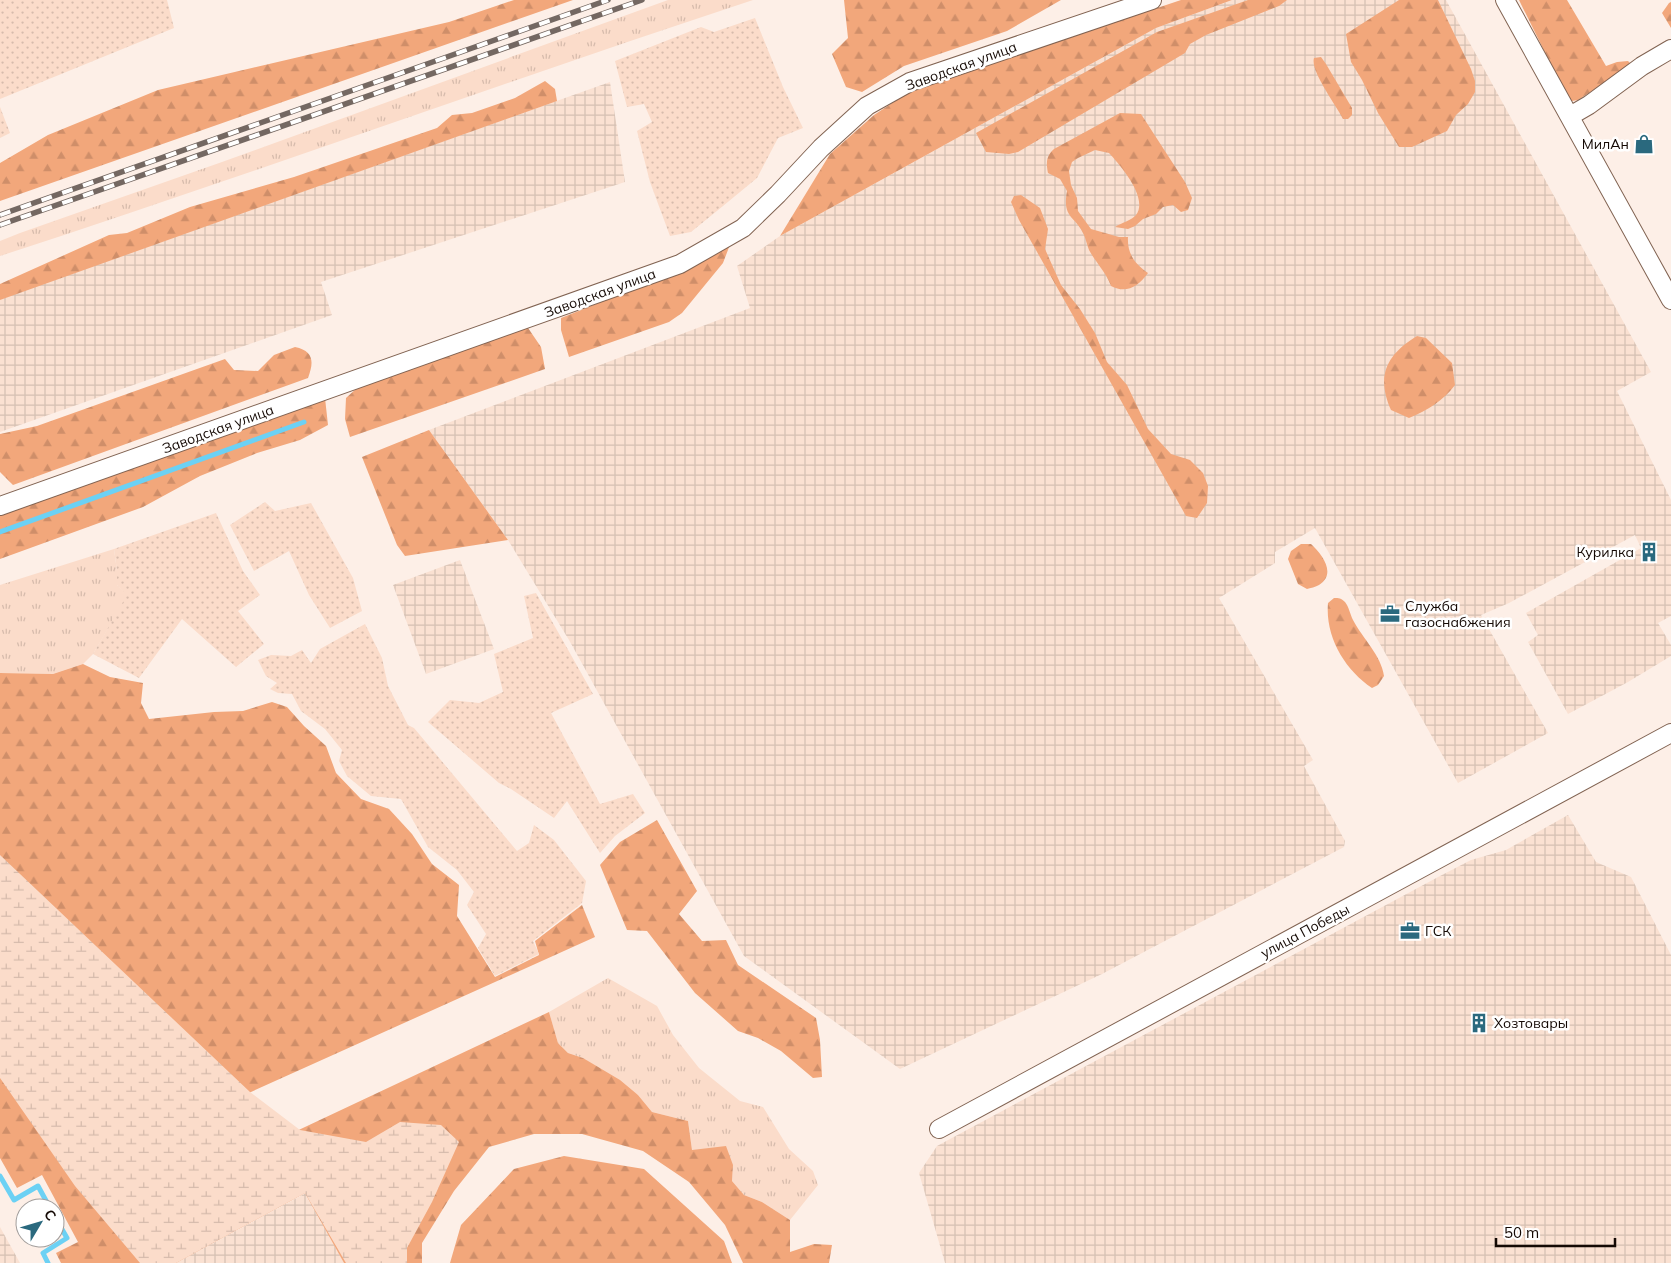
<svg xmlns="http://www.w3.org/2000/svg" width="1671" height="1263" font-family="Mulish,sans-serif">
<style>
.industrial{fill:url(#industrial-grid)}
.grass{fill:url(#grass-tufts)}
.forest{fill:url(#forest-firs)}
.wetland{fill:url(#wetland-marsh)}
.garden{fill:url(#garden-dots)}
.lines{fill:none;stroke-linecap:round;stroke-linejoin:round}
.stream{stroke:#6cd1f4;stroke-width:5}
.minor-casing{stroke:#816352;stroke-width:20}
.minor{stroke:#fff;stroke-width:18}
.rail-casing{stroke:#746862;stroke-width:5.5}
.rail{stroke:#fff;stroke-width:4;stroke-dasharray:11;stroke-linecap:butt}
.labels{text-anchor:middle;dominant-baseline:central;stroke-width:5;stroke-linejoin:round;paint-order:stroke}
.street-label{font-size:14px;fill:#140904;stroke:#fff}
.poi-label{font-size:14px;fill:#140904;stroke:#fff;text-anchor:start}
</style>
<defs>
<pattern id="industrial-grid" width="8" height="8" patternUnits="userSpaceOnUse" patternTransform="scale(1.25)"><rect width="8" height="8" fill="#fae1d2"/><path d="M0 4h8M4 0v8" fill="none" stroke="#d5c0b3"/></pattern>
<pattern id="grass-tufts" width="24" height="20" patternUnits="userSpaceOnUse" patternTransform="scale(1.25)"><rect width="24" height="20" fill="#fbdcca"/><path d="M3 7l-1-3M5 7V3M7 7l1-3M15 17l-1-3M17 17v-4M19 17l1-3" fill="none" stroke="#d6bbac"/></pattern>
<pattern id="forest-firs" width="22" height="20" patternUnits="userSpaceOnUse" patternTransform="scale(1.25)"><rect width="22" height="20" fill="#f2a77b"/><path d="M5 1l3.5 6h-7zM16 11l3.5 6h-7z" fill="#cf8e69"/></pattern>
<pattern id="wetland-marsh" width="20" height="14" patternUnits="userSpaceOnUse" patternTransform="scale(1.25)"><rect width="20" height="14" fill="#fbdcca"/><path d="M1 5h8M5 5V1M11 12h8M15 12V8" fill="none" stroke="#d6bbac"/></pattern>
<pattern id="garden-dots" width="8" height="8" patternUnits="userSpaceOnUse" patternTransform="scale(1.25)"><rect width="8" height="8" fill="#fbdcca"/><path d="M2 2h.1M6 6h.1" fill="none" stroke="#d6bbac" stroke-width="1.8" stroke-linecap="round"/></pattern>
</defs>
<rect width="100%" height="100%" fill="#fdefe7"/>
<path class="industrial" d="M1232,0H1446L1651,372L1617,391L1671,500V616L1658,623L1671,645V656L1628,682L1568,714L1528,642L1538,635L1526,613L1641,548L1635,535L1509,603L1481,615L1548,733L1458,783L1315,528L1275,552V563L1219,598L1313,760L1304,766L1345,841L1344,847L1102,974L900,1069L744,956L569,640L508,540L429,430L750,308L737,266L780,236L1156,28Z
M610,82L625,182L321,282L332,315L0,432V299Z
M460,560L494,649L426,674L393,585Z
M1568,815L1596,862L1631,877L1671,955V1263H945L919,1173L937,1146L1440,876L1471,860L1506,850Z
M306,1193L344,1263H176Z
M0,1227L20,1263H0Z"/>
<path class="grass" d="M668,0H753C501,83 252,174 0,256V241L20,233L222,162Z
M114,549L117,571V585L128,595L93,654L83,664L53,674L0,673V585Z
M608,978L657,1006L673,1035L699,1068L740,1101L763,1107L789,1149L813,1171L818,1185L790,1220L762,1202L744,1195L732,1181L733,1165L692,1150L688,1121L652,1112L638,1095L583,1058L568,1053L558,1043L549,1012Z"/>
<path class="forest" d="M514,0H573L0,201V163L48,135L158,90L449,22Z
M844,0H1061L1007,31L904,66L862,92L846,87L832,54L848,38Z
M1181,0H1232L1156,28L780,236L830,154L874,115L912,90Z
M1248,0H1287L1279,6L1206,35L1190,44L1185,53L1018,152L1009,154L986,152L976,133L1157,32Z
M1399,0H1438L1471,69L1475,81V92L1468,104L1456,115L1447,131L1412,147H1399L1378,113L1362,80L1351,62L1346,34Z
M1519,0H1567L1606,66L1617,62L1628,61L1632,65L1578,100L1572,101L1567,99L1560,83Z
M1671,2V28L1662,13L1669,3Z
M1321,57L1326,64L1352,108V115L1348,119H1343C1336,105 1310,71 1314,58Z
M545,81L555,89L557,101L0,300V284L109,235L127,233L190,207L294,177L437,128L452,115L472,113L515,98Z
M1120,113L1141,114L1185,182L1192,198L1188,210L1181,212L1173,205L1163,207L1156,214L1143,219L1135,226L1128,229L1115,227C1121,223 1132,220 1136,215C1149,198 1120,165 1109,153L1095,150L1078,158L1072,162L1069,171L1071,185L1077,198L1078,211L1091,229L1119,237H1128C1127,254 1135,264 1148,273C1138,287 1126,294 1111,286C1106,272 1096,263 1089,250C1087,245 1086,240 1084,235C1075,215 1062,219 1067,191L1060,179L1048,173C1046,163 1046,156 1054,149Z
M1021,195L1040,208L1048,229L1045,249L1061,285L1080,309L1095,333L1107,362L1127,385L1148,429L1171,454L1190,460L1203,473L1208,486L1207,503L1197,518L1186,516L1019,220L1011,202L1014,196Z
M731,242L723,263L682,313L669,322L569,357L561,330V318L686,268Z
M526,325L541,347L545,369L350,437L345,419L346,398L357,388Z
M1417,336L1426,338L1452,363L1455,385C1443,401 1428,410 1409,418L1391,410C1376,376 1386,355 1417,336Z
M295,347C314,351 314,362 308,378L13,485L0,472V434L37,426L225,359L234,370L258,371L274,355Z
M325,398L328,425L300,440L257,453L200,476L143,507L0,559V513Z
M429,430L508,540L405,556L397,545L362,457Z
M1301,544H1311C1322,554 1337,574 1319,585C1316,587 1310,588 1307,589L1298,584L1288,559L1291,551Z
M1334,598C1339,598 1341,598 1345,602C1349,607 1350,614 1353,620C1363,639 1381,655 1384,676L1378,685L1372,688C1345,670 1325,637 1328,603Z
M83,664L110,677L143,683L141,703L149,719L214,712L243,711L272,702L287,707L304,726L326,746L336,773L361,799L389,809L412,834L432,864L459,885L457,916L495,977L539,955L535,941L582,905L595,937L102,1159L127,1211L549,1012L558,1043L568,1053L583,1058L620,1080L638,1095L652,1112L688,1121L692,1150L726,1146L733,1165L732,1181L744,1195L762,1202L790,1220V1252L814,1244L832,1245L829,1263H743L725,1225L689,1182L643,1151L582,1134H534L489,1147L454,1191L422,1243V1263H344L305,1193L176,1263H61L56,1253L78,1242L42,1175L17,1188L0,1158V673L53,674Z
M657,820L697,891L679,914L702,941L726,940L738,965L816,1018L820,1040L822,1077L813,1078L781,1051L758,1038L738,1031L695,993L647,931L627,930L600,865L620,842Z
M564,1156L644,1169L724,1241L732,1263H450L461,1225L514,1169Z"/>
<path class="wetland" d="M0,855L250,1092L300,1130L366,1142L400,1122L441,1125L459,1142L432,1202L407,1248V1263H346L305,1193L176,1263H140L75,1186L0,1078Z"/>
<path class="garden" d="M0,0H167L174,28L0,99Z
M755,18L783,87L803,128L778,138L757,178L723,206L691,232L670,236L650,182L637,131L652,122L644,104L627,107L615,61L701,27L714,32Z
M0,107L10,133L0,138Z
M265,502L275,511L311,503L353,578L362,611L330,628L309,595L289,551L254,571L230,525Z
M216,513L243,571L260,595L238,611L264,644L236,667L182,619L139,678L93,654L127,595L117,585V571L114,549Z
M536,593L593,694L551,713L600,804L633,794L645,813L615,836L600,853L567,801L554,818L511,789L499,783L428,722L450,700L479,703L503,692L494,654L533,638L524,596Z
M365,624L382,658L388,686L408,725L414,728L517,851L529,843L534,825L554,840L586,881L582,903L533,941L539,954L495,976L478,948L486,934L467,905L474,892L457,870L428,847L401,799L371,796L347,776L339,761L342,750L325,729L301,711L292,694L278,693L270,689L277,683L266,676L258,660L271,655L291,656L302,650L311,663L320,649Z"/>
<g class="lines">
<path class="stream" d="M0,532L304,422
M0,1176L14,1200L38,1186L50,1208
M48,1263L43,1253L67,1238L55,1217"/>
<defs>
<path id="minor" d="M1505,0L1671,300
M1570,116L1589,105L1642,66L1671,49
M0,506L680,264L743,228L778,194L821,148L867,106L910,82L1152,0
M939,1129L1671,733"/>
</defs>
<use href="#minor" class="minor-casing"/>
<use href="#minor" class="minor"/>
<defs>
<path id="rail" d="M0,215L608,0
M0,225L642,0"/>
</defs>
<use href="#rail" class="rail-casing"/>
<use href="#rail" class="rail"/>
</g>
<defs>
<symbol id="shop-bare" viewBox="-9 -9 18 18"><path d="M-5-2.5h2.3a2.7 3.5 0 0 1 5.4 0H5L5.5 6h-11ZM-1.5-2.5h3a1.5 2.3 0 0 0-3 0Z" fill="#2a697e" stroke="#fff" stroke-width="2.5" paint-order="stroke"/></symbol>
<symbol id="building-bare" viewBox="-9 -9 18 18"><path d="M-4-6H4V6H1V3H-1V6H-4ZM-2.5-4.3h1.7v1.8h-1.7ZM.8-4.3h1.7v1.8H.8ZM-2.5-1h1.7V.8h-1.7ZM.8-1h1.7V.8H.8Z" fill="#2a697e" stroke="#fff" stroke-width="2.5" paint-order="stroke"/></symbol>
<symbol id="office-bare" viewBox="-9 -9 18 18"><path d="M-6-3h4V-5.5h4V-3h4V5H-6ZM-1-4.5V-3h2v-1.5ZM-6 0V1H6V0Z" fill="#2a697e" stroke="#fff" stroke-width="2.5" paint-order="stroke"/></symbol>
</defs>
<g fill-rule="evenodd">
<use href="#shop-bare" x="1630" y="130" width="28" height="28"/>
<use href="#building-bare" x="1635" y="538" width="28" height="28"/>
<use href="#office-bare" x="1376" y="600" width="28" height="28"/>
<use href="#office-bare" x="1396" y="917" width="28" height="28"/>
<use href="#building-bare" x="1465" y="1009" width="28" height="28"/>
</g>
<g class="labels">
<g class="street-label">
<text transform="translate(961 66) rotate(-20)">Заводская улица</text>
<text transform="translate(600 293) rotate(-20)">Заводская улица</text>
<text transform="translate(218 429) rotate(-20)">Заводская улица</text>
<text transform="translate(1305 931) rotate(-28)">улица Победы</text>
</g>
<g class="poi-label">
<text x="1629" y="144" text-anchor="end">МилАн</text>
<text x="1634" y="552" text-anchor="end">Курилка</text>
<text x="1405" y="606">Служба<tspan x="1405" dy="16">газоснабжения</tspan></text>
<text x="1425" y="931">ГСК</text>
<text x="1494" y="1023">Хозтовары</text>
</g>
</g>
<g transform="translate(40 1223) rotate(52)"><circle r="24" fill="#ffffff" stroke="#a19d9b"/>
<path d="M0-4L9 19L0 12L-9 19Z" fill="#2a697e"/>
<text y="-8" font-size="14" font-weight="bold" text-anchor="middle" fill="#140904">С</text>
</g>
<path d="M1496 1238v8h119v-8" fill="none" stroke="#140904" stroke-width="2.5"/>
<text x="1504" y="1238" font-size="15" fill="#140904" stroke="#ffffff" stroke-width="4" paint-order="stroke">50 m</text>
</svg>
